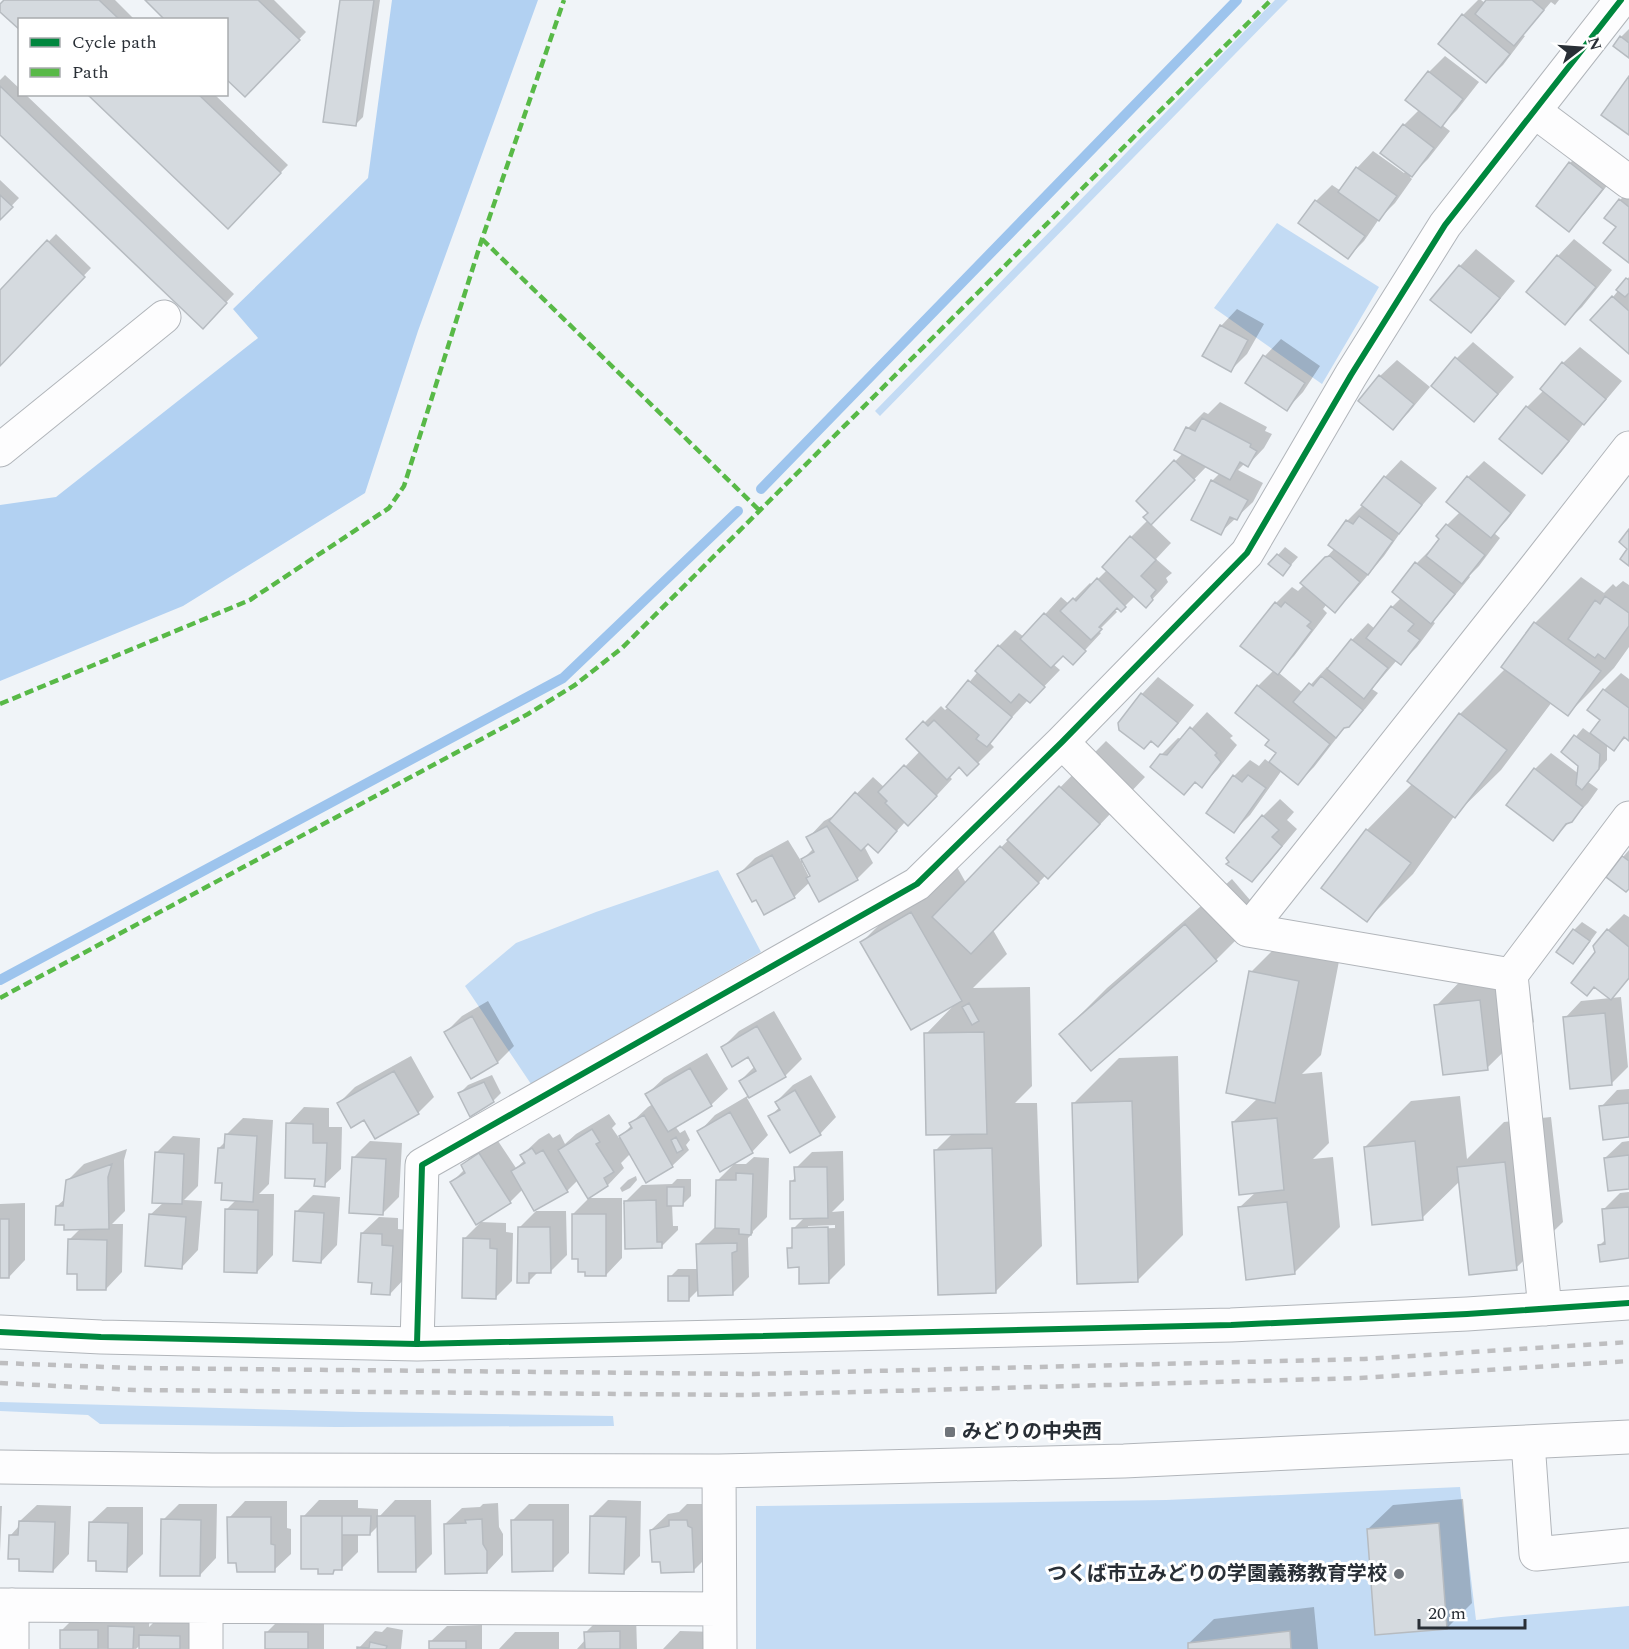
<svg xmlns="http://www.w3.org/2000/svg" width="1629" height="1649" font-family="Spectral,'Noto Sans JP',serif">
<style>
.green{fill:#c3dbf4}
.forest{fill:#b2d1f2}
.shadow{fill:#0003;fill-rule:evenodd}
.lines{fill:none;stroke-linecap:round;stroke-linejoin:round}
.stream{stroke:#9dc4ed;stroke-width:10}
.building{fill:#d5dadf;stroke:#b6bbc0;stroke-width:1.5}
.minor-casing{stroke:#b1b5ba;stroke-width:35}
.minor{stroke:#fdfdfe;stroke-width:33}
.rail{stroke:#bebec0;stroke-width:4.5;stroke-dasharray:8 8;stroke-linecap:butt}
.quiet{stroke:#58b947;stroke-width:4.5;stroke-dasharray:9 4.5;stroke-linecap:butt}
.cycleway-casing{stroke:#fff;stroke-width:10}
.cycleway{stroke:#00873e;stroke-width:6}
.poi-dot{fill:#6f747a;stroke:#fff;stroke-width:2}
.labels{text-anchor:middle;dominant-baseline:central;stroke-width:6;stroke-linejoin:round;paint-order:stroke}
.poi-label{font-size:20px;font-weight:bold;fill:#292f36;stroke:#fff;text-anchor:start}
</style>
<rect width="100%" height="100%" fill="#f0f4f8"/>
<path class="green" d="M1275,0H1288L880,416L875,411Z
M1277,223L1379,287L1322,384L1214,308Z
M718,870L761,952L531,1084L465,986L516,943L596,912Z
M0,1402L361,1412L613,1416L614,1426L336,1427L100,1424L88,1415L0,1411Z
M1460,1487L1476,1620L1501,1617L1629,1606V1649H756V1506L1166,1500Z"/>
<path class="forest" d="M392,0H538L418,331L365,493L183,606L0,681V505L56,497L258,338L233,309L368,178Z"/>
<path class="shadow" d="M6,0H115L135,20H20L0,9V6Z
M147,0H274L306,32L245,95L226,20Z
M342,0H380L363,117L355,125Z
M1478,0H1481L1485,3L1488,0H1559L1555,5L1551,2L1523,35L1525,36L1503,65L1486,81L1463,15Z
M1629,29V56L1621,37Z
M1445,56L1479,82L1457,110L1442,125L1450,131L1428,159L1410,177L1412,179L1395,203L1379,219L1364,241L1348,257L1316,201L1332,185L1341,191L1357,168L1373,151L1404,173L1406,171L1404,125L1420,109L1429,72Z
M5,75L20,89V94H25L234,294L203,327L0,133V80Z
M89,94H214L288,165L228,227Z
M1587,147L1618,172L1585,213L1569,230L1570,163Z
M0,180L19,198L0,218Z
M1629,191V261L1618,226L1620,200Z
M56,234L91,268L0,364V292Z
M1574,239L1612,270L1582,307L1565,323L1558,256Z
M1476,249L1515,281L1487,315L1471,331L1432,299L1460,266Z
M1629,277V352L1613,297Z
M1237,309L1264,324L1247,354L1231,370L1221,326Z
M1281,339L1320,366L1303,392L1287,409L1248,383L1265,356Z
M1473,342L1514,377L1490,404L1474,420L1433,385L1457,358Z
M1580,347L1622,381L1600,407L1584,423L1558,456L1542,472L1501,439L1527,407L1544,390L1542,388L1563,363Z
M1397,360L1430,387L1409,412L1393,428L1360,400L1380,376Z
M1220,402L1267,427L1265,431L1272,434L1264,448L1248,465L1245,463L1238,470L1263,483L1253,502L1220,533L1212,481L1220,473L1207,466L1151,524L1171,543L1156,559L1172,573L1166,578L1168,582L1162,589L1146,606L1135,596L1121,610L1117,606L1114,609L1117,612L1098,631L1101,633L1073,663L1063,654L1053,664L1060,670L1030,701L1028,700L989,742L994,747L967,774L960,766L949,776L952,779L925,808L906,821L894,834L868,842L864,846L873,863L857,879L810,882L794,897L765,913L756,898L739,874L755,858L788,840L801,861L814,848L808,838L824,821L837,814L873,777L885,788L920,751L908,739L941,706L945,710L949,707L999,646L1015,630L1024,637L1061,597L1069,604L1090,583L1092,585L1107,570L1131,537L1148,520L1150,512L1138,501L1183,453L1188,428L1204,412L1208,414ZM804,862L811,875L809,877L802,863Z
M1401,460L1437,488L1407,523L1384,556L1351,595L1335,611L1327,604L1323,609L1327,613L1294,656L1278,672L1303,693L1327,667L1329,669L1352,640L1368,623L1375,629L1392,607L1401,598L1417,563L1433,547L1434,548L1447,525L1461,511L1468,477L1484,461L1526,495L1507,520L1494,533L1500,538L1479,566L1469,576L1470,577L1447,605L1432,621L1435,623L1417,647L1401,663L1397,660L1372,689L1378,693L1365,709L1346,726L1314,767L1298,783L1282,770L1250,815L1234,831V776L1250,760L1259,766L1265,759L1270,763L1278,753L1271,740L1258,686L1274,670L1276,603L1292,587L1298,591L1305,584L1326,558L1335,548L1347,521L1364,504L1385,477Z
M1285,547L1298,557L1283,574L1278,555Z
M1581,577L1604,593L1613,584L1616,587L1623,581L1629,585V647L1614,668L1568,714L1552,702L1501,770L1455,815L1413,874L1367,920V830L1413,783L1460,714L1506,668L1535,623Z
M1621,673L1629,679V739L1626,737L1614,749L1607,744V760L1588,782L1598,789L1588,803L1553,839L1535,769L1551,753L1579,774L1580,766L1563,752L1583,728L1591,734L1602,720L1589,710L1604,690Z
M1158,677L1194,705L1174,729L1158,745L1151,739L1142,694Z
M1207,712L1233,736L1230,738L1237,745L1218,769L1202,786L1161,755L1178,738L1182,739Z
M1106,741L1145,777L1094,831L1046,875L993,930L1007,954L973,988L1030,987L1032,1086L1015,1103H1037L1042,1246L995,1292L936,1150L953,1133L926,1034L955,1004L862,942L908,896L957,867L966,883Z
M1280,799L1294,812L1287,820L1297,829L1268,864L1252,880L1228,858L1263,816Z
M1629,850V887L1623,857Z
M1232,879L1262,914L1216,960L1091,1069L1061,1034L1107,988Z
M1624,914L1629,917V979L1611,998L1597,952L1608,930Z
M1582,922L1597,932L1581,954L1573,962L1558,952L1574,930Z
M1297,926L1344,935L1321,1055L1302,1074L1322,1072L1329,1143L1313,1159L1333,1157L1340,1227L1294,1273L1240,1207L1256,1192L1233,1122L1258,1098L1251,972Z
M1525,954L1534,1022L1487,1068L1436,1006L1482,959Z
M1621,997L1628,1067L1611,1084L1565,1018L1581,1001Z
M488,1001L514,1046L498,1062L472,1077L446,1032L462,1016Z
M774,1011L802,1059L785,1076L747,1098L768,1135L752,1152L699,1132L715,1115L749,1095L740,1081L755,1066L749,1055L723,1047L739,1031Z
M707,1053L728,1089L711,1105L675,1126L680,1133L685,1130L690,1140L686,1145L689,1150L672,1166L631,1153L621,1163L624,1168L608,1185L588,1197L578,1180L567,1191L523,1189L510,1202L452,1182L465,1169L463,1165L479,1149L496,1138L516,1168L525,1160L522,1155L539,1139L549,1133L553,1138L560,1134L565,1144L576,1134L609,1114L616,1124L612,1128L619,1138L632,1125L631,1123L648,1107L653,1104L647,1094L664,1078Z
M411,1056L434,1097L418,1113L365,1118L339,1103L355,1087Z
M1178,1056L1183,1235L1137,1281L1073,1104L1119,1058Z
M492,1075L501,1093L493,1101L460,1093L468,1085Z
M811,1075L836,1117L820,1134L770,1116L780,1107L776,1102L793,1085Z
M1629,1089V1136L1601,1107L1617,1090Z
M1460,1096L1467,1159L1504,1122L1551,1117L1563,1222L1516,1268L1460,1181L1422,1218L1365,1147L1411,1101Z
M304,1107L329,1108V1127H342L341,1169L324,1185L316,1177L288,1124Z
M243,1118L273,1120L269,1184L259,1194H274L273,1255L257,1272L226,1210L237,1199L223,1182L219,1148L226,1141V1135Z
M173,1136L200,1138L198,1186L184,1200L202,1201L198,1250L182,1267L150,1215L164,1202L156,1153Z
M370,1141L402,1143L399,1197L382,1214L354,1157Z
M1629,1141V1188L1605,1158L1622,1142Z
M127,1149L124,1160L125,1211L112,1224H123L122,1272L106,1289L79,1272L69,1240L81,1228L57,1206L65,1199L67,1181L84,1164Z
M843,1151L844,1200L832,1212L844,1211L845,1265L829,1281L800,1266L789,1249L794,1244L793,1229L805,1217L791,1182L796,1177V1168L812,1152ZM835,1225V1228L808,1229V1226Z
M754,1157L769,1158L767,1217L753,1231V1233L748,1238L749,1277L733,1293L699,1289L688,1300L670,1277L678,1269H698V1244L714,1228H716L718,1180L734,1164H746Z
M636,1176L637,1180L630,1188L622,1192L620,1188L628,1180Z
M677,1179H691V1196L683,1204H672L673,1226H678V1230L661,1247H626L625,1204H623L642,1185L672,1184Z
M1629,1192V1257L1600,1245L1606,1239L1603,1210L1620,1193Z
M313,1195L340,1197L337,1245L321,1262L297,1211Z
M589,1198H622V1258L606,1275L573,1214Z
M25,1203V1260L9,1277H0V1204Z
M536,1211H566L567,1255L550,1272H538L528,1282L519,1228Z
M379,1217L398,1218V1229L409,1230L406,1277L390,1294L373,1282L362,1233Z
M481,1222L506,1223V1232L513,1233L512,1281L496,1297L464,1239Z
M1463,1499L1472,1603L1447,1628L1368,1529L1393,1505Z
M319,1500H358V1508L378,1509V1518L395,1500H431L432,1554L416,1570L379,1525L370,1534L358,1533V1552L342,1568H337L333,1573L303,1517Z
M608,1500L641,1501L640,1556L624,1572L591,1517Z
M245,1501H287V1528L291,1529V1554L274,1570L229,1518Z
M498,1503L499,1527L503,1534V1555L487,1572L445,1524L462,1508L480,1507L483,1504Z
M179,1504H217L216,1558L200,1575L163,1520Z
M529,1504H569V1553L552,1570L512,1521Z
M687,1504H703L710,1554L693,1571L661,1561L651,1530L668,1514L679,1512Z
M37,1505L71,1506L69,1554L53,1571L21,1558L10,1536L20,1525V1521Z
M0,1506H2L0,1552Z
M107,1507H143V1554L126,1570L90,1523Z
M1314,1607L1318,1649H1190L1189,1643L1214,1619Z
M126,1610L150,1611L149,1627L157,1619L196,1620L195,1649H141V1644L136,1649H61V1631L78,1614H114V1623Z
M636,1615L637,1649H577L586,1639V1632L602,1616Z
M283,1616L324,1617V1649H266L267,1632Z
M482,1625V1649H430V1642L447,1626Z
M387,1627L403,1630L401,1649H358L375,1631L382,1632Z
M680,1631L716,1632V1649H663Z
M515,1632H559V1649H499Z"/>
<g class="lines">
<path class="stream" d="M761,489L1237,0
M0,980L563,678L738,511"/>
</g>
<path class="building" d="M4,0H99L120,20H20V30L0,12V4Z
M145,0H258L300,40L245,97L226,79V20H165Z
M340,0H374L356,126L323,122Z
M1486,0H1532L1544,10L1514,46L1475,14Z
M1462,14L1510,54L1486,83L1438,44Z
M1620,36L1629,43V58L1613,46Z
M1428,71L1463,99L1441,128L1405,100Z
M1629,76V135L1601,115Z
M0,86L227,303L203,329L0,135Z
M87,94H198L281,173L228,229Z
M1403,124L1434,148L1412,177L1380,153Z
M1569,162L1603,189L1569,232L1536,206Z
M1356,167L1397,196L1379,221L1338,192Z
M0,195L13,207L0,220Z
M1619,199L1629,207V263L1603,243L1616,227L1604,218Z
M1315,200L1365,236L1348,259L1298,223Z
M47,240L85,277L0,366V290Z
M1557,255L1596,287L1565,325L1526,292Z
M1459,265L1500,298L1471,333L1430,300Z
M1626,278L1629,280V293L1625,297L1616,290Z
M1612,296L1629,311V354L1590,320Z
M1220,325L1248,340L1231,372L1202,356Z
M1263,355L1305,383L1287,411L1245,383Z
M1455,357L1498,394L1474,422L1431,386Z
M1562,362L1606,399L1584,425L1540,389Z
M1379,375L1414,404L1393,430L1358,401Z
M1526,406L1569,441L1542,474L1499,439Z
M1202,418L1251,444L1250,447L1257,451L1248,467L1240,462L1230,480L1174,450L1186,427L1195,431Z
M1174,460L1195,480L1151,525L1143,517L1148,513L1136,501Z
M1384,476L1422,505L1399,534L1361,505Z
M1467,476L1511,513L1491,538L1446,502Z
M1211,480L1248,500L1237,520L1230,517L1221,535L1191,520Z
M1359,516L1393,541L1368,575L1328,545L1346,520L1353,524Z
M1446,524L1485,555L1462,584L1426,556L1439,539L1436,536Z
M1629,529V566L1620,559L1627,549L1619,542Z
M1130,536L1156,560L1141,576L1156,590L1151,596L1153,600L1146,608L1102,567Z
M1277,554L1291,565L1283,576L1268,564Z
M1330,556L1360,582L1335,613L1300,583L1325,557Z
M1415,562L1455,594L1431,624L1392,592Z
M1097,578L1126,607L1121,612L1117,608L1099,627L1102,629L1091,640L1060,611L1073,598L1076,601Z
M1605,596L1629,613V626L1605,659L1598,654L1595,658L1568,639L1595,600L1600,604Z
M1275,602L1281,607L1285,602L1311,622L1307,626L1312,630L1278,675L1240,646Z
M1391,606L1414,624L1408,631L1420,640L1401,665L1366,638Z
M1044,613L1086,651L1073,665L1063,656L1051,668L1020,639Z
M1534,622L1601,671L1568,716L1501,667Z
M1351,639L1388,668L1364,699L1327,669Z
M998,645L1045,687L1030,703L1019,694L1011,703L975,671Z
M1321,676L1363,710L1349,727L1344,728L1336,738L1293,702L1309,683L1313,686Z
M968,680L1012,717L987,747L976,739L979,735L946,707Z
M1257,685L1330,744L1298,785L1269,762L1276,753L1265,745L1269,740L1235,713Z
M1603,689L1629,708V741L1624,737L1614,751L1590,733L1600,720L1587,710Z
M1141,693L1178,723L1158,747L1151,741L1144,749L1119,730L1118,723Z
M1459,713L1507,750L1455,818L1407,781Z
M934,720L979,764L967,776L959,767L947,780L906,739L923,721L928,726Z
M1190,727L1217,753L1215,755L1221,762L1202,788L1195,782L1184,795L1150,767L1160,754L1167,755Z
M1574,735L1600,754L1599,769L1582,790L1576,785L1578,766L1561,752Z
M904,765L937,796L908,826L885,803L887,801L878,792Z
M1534,768L1583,807L1572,822L1566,824L1553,841L1506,805Z
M1233,775L1242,782L1248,775L1266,788L1234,833L1206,813Z
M1059,786L1100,824L1048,879L1007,840Z
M855,792L897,831L878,853L868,844L861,851L829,821Z
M1262,815L1279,830L1272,837L1282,846L1252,882L1226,864L1229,862L1226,858Z
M827,826L858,880L819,902L806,878L810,876L801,859L814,852L806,837Z
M1366,829L1411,863L1367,922L1321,888Z
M1000,846L1039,883L971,954L932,917Z
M772,855L795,898L764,915L756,900L752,902L737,874Z
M1622,856L1629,861V889L1626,892L1606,877Z
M911,912L962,1001L911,1030L860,942Z
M1185,924L1217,961L1091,1071L1059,1034Z
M1573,929L1590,941L1573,964L1556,952Z
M1607,929L1629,947V978L1611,1000L1594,987L1587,996L1571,983L1595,952L1593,946Z
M1249,971L1299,981L1275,1103L1226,1093Z
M1480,1000L1488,1070L1443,1075L1434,1005Z
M969,1003L979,1021L972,1025L962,1007Z
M1605,1013L1612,1085L1570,1089L1563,1017Z
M472,1016L498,1063L471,1079L444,1032Z
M757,1026L786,1077L749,1098L739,1081L756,1071L748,1057L732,1067L721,1047Z
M984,1032L987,1134L926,1135L924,1033Z
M690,1068L712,1106L668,1132L645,1094Z
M394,1071L419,1114L375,1139L364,1120L351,1128L337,1103Z
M484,1082L494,1102L470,1117L458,1093Z
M795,1090L821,1135L790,1153L768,1116L780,1110L775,1102Z
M1132,1101L1138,1282L1077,1284L1072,1103Z
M1629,1103V1137L1603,1140L1599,1106Z
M730,1112L753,1153L720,1172L697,1131Z
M644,1115L673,1167L646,1183L619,1136L632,1128L629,1123Z
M1277,1118L1284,1190L1239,1195L1232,1122Z
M286,1123L313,1124V1143H327L325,1187L314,1186L315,1179L285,1178Z
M592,1129L600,1142L596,1144L614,1172L604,1178L608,1186L588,1199L558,1150Z
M225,1134L257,1136L253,1202L221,1200L222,1183H215L218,1148H224Z
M676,1137L683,1150L677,1153L671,1140Z
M1415,1141L1423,1220L1372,1225L1364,1147Z
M532,1148L536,1154L543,1150L568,1192L534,1211L511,1171L525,1163L520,1155Z
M992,1148L996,1293L938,1295L934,1150Z
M155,1152L184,1154L182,1204L152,1203Z
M479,1153L511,1203L476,1225L450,1182L465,1173L461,1165Z
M1629,1155V1189L1608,1191L1604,1158Z
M352,1157L386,1159L383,1215L349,1213Z
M1505,1162L1517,1270L1469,1275L1457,1167Z
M112,1164L108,1177L109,1229L64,1230V1225H55L56,1206H63L66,1180Z
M794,1167H827L828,1218L790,1219V1181H795Z
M736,1173L753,1174L751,1235L739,1234V1229L715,1228L716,1180H736Z
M667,1187H684L683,1206H667Z
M656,1200L657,1242H662V1248L625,1249L624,1201Z
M1287,1202L1295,1274L1246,1280L1238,1207Z
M1629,1207V1258L1600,1262L1598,1245L1605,1244L1602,1209Z
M225,1209L258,1210L257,1273L224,1272Z
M295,1211L324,1213L321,1263L293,1261Z
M149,1214L186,1217L182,1269L145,1266Z
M572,1214H606V1276H585V1272H578V1259H572Z
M0,1219H9V1278H0Z
M518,1227H550L551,1273H529V1283H517Z
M828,1227L829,1283L799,1284V1267L788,1268L787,1248H792V1228Z
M361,1233L382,1234V1245L393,1246L390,1295L371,1294L372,1283L358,1282Z
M463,1238L490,1239V1248L497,1249L496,1299L462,1298Z
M68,1239L107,1240L106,1290H77V1274H67Z
M737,1243V1251L732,1253L733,1295L698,1296L696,1244Z
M668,1276H689V1301H668Z
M301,1516H342V1570H334L333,1574H318V1569H301Z
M342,1516H371L370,1535H342Z
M377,1516H415L416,1572H378Z
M590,1516L626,1517L624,1574L589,1573Z
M227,1517H271V1544L275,1545V1572H237L236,1563H228Z
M161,1519L201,1520L200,1576H160Z
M482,1519L483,1544L487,1551V1573L445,1574L444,1524L466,1523L465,1520Z
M511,1520H553V1571L512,1572Z
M669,1520H687L688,1526L692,1528L694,1572L661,1573L660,1562H652L650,1530L669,1526Z
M19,1521L55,1522L53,1572L19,1571V1559H8L9,1535H18Z
M89,1522L128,1523L127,1572L96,1571V1561H88Z
M1439,1523L1447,1629L1375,1635L1367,1529Z
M108,1626L134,1627L133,1649H108Z
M60,1630H98V1649H60Z
M620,1631V1649H585L584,1632Z
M1290,1631L1291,1649H1188V1643Z
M265,1632H308V1649H265Z
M139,1635L180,1636V1649H139Z
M429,1641H466V1649H429Z
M370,1642L387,1646L386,1649H357V1647L369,1648Z"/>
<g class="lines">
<defs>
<path id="minor" d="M1534,111L1629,182
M0,450L164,317
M1062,742L1248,930L1511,975
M1248,930L1532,572L1629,448
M1545,1309L1511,975L1629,818
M0,1332L101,1337L417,1344L1231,1325L1467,1314L1629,1303
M417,1344L422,1165L917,884L1062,742L1247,553L1351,375L1445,225L1621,0
M1528,1442L1536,1554L1629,1545
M0,1467L212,1470L719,1471L1124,1461L1629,1437
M719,1471L720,1649
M0,1605L719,1609
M12,1649V1605
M206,1649V1607"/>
</defs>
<use href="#minor" class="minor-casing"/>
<use href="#minor" class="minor"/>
<path class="rail" d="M0,1363L133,1368L752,1374L1364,1359L1629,1342
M0,1383L134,1390L746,1395L1360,1378L1629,1361"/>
<path class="quiet" d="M482,239L760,511
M0,704L250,600L389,508L404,486L482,239L564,0
M0,998L528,714L575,685L622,648L1271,0"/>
<defs>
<path id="cycleway" d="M0,1332L101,1337L417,1344L1231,1325L1467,1314L1629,1303
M417,1344L422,1165L917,884L1062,742L1247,553L1351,375L1445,225L1621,0"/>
</defs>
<use href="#cycleway" class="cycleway-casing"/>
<use href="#cycleway" class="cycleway"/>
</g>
<g class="poi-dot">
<rect x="944" y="1426" width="12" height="12" rx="3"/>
<circle cx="1399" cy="1574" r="6"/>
</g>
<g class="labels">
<g class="poi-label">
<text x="962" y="1432">みどりの中央西</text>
<text x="1387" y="1574" text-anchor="end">つくば市立みどりの学園義務教育学校</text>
</g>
</g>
<rect x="18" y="18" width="210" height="78" fill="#ffffff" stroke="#a9acaf" stroke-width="1.5"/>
<rect x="30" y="38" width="30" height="9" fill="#00873e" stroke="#a9acaf" stroke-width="1.5"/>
<text x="72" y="48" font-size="18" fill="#292f36">Cycle path</text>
<rect x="30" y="68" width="30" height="9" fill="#58b947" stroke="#a9acaf" stroke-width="1.5"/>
<text x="72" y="78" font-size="18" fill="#292f36">Path</text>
<g transform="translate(1581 48) rotate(73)" stroke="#ffffff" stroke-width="4.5" paint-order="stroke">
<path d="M0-4.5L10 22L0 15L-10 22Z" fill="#292f36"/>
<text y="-9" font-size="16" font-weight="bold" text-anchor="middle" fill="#292f36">N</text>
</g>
<path d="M1419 1619v9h106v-9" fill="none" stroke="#292f36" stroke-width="3"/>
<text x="1428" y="1619" font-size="18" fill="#292f36" stroke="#ffffff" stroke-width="4.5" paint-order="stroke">20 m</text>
</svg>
